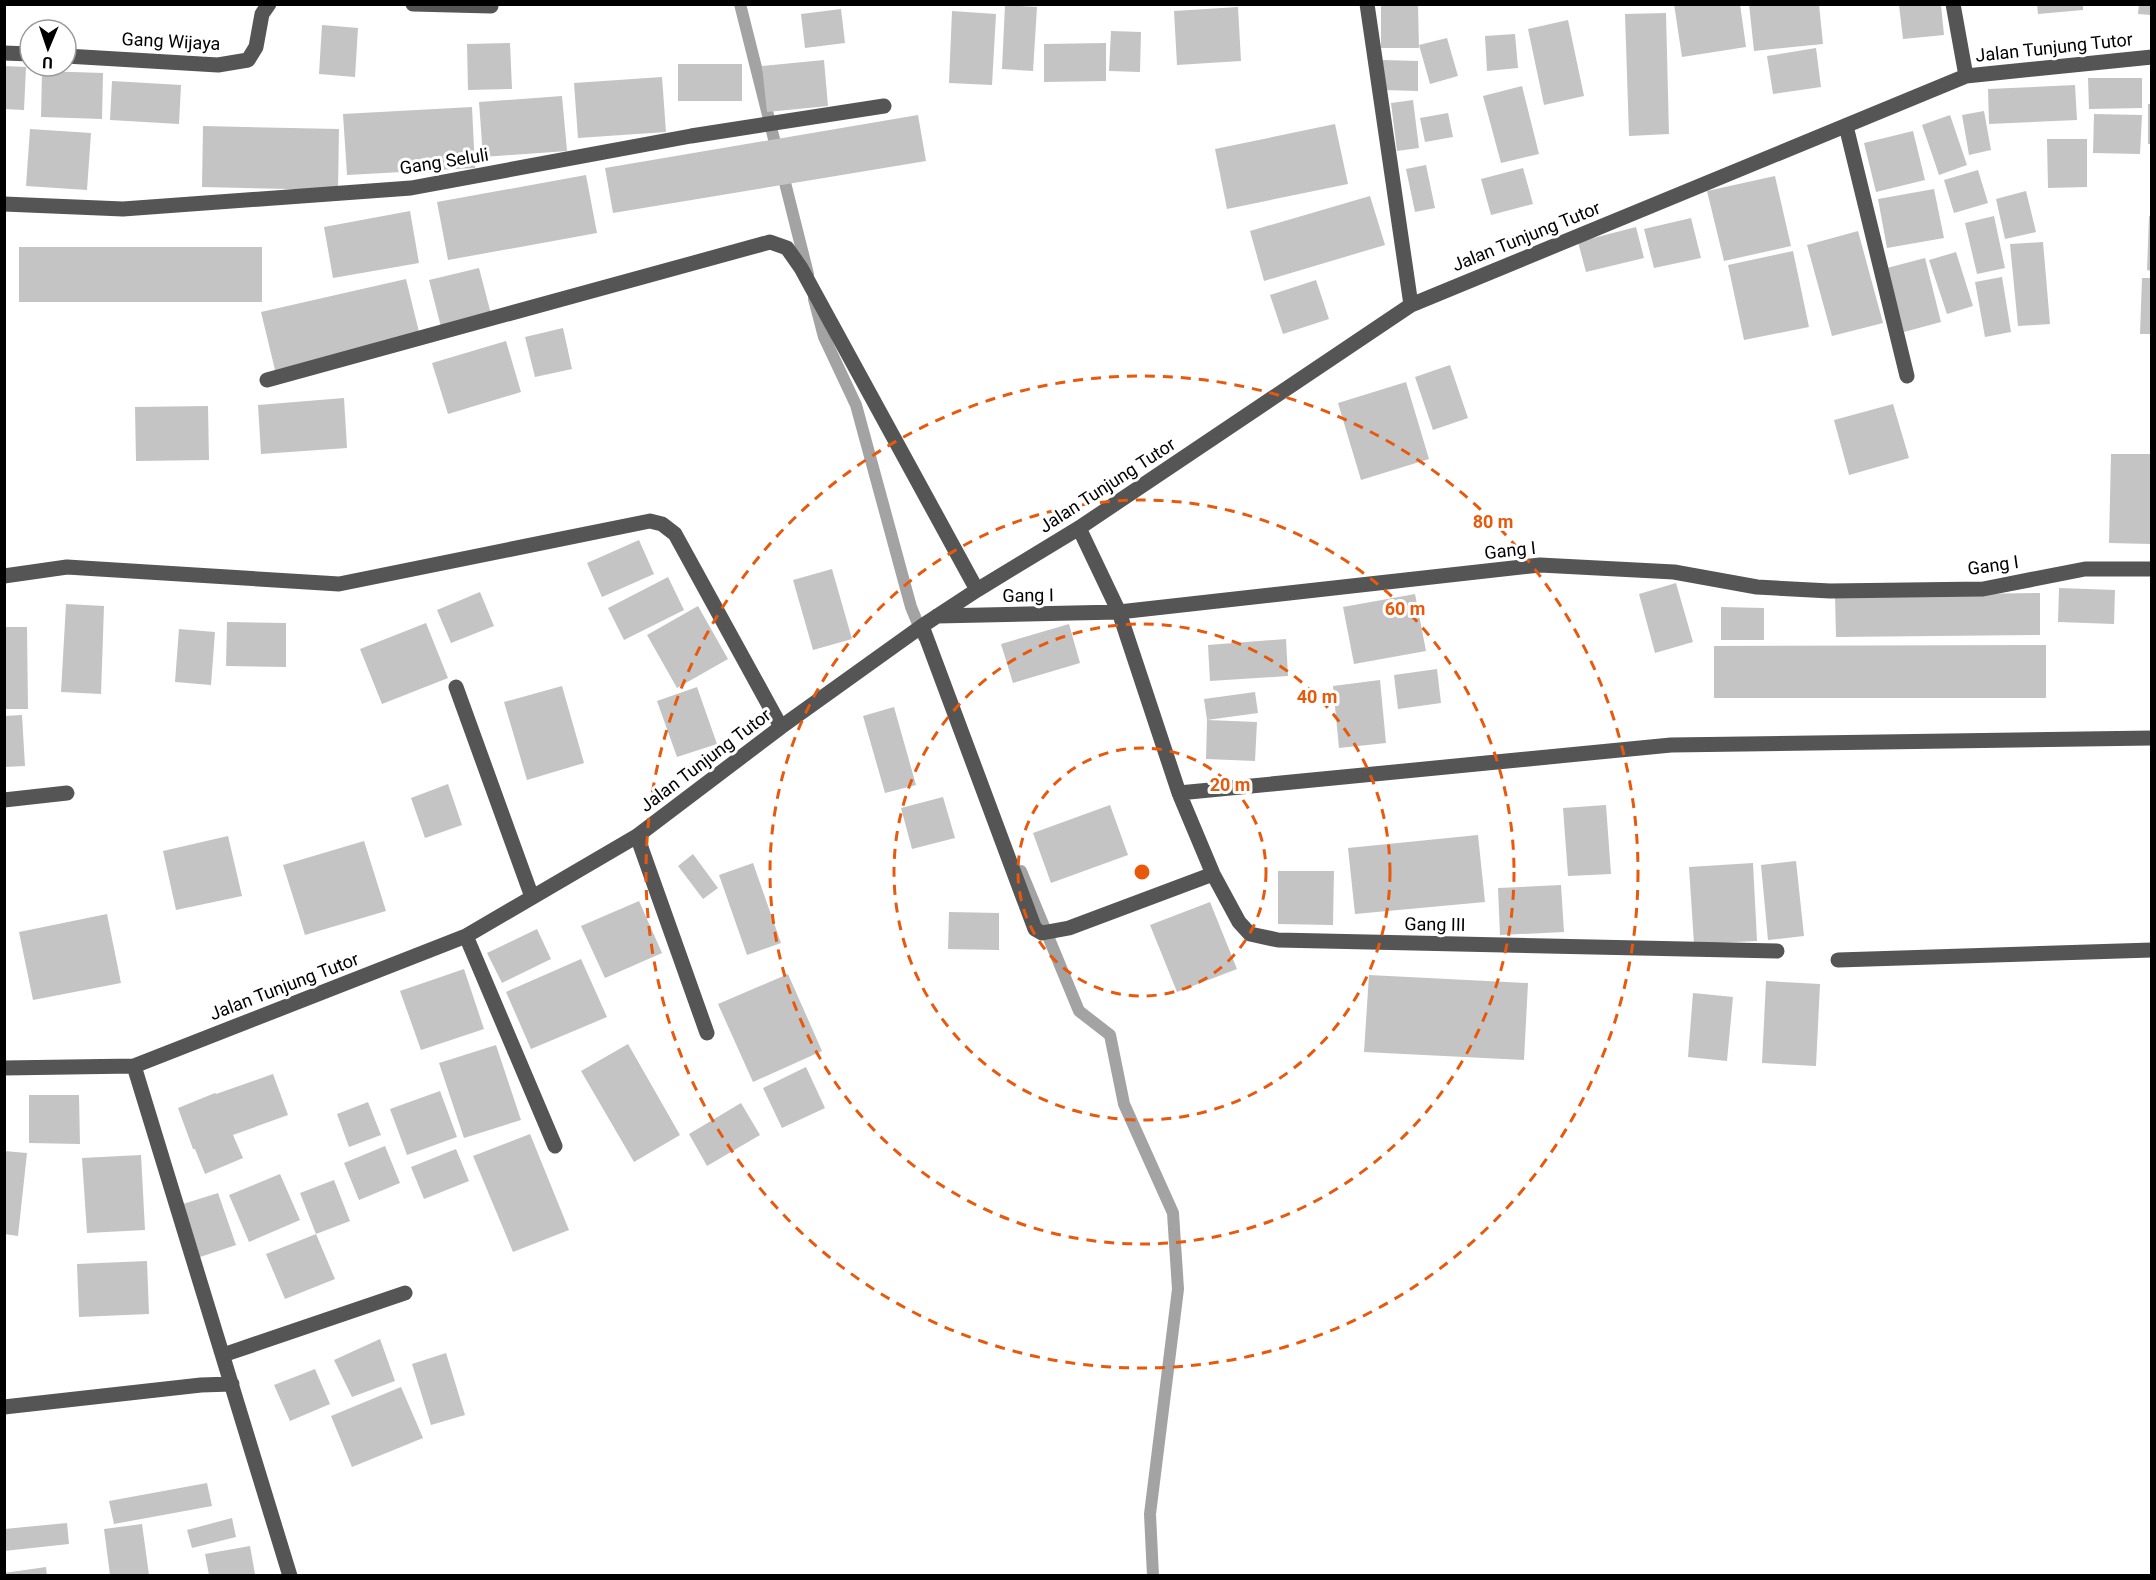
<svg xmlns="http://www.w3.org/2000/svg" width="2156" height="1580" font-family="Roboto,sans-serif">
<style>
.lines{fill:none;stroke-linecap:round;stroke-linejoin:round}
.stream{stroke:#a3a3a3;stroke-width:12}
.building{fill:#c4c4c4}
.minor{stroke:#555;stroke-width:15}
.ring{fill:none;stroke:#e8590c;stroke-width:3;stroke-dasharray:10 8}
.labels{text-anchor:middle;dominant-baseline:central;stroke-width:6;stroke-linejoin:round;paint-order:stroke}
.street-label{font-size:18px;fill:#000;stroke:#fff}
.centre{fill:#e8590c;stroke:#fff;stroke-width:3}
.ring-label{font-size:18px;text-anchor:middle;font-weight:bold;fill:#e8590c;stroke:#fff;stroke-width:6;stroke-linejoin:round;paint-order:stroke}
</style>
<rect width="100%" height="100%" fill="#fff"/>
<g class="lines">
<path class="stream" d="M740,4L808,274
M814,299L824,337L856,405L911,607L923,636
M1021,871L1079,1011L1110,1035L1124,1104L1173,1213L1178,1289L1150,1514L1153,1576"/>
</g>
<path class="building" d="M1381,4H1418L1419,48H1381Z
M1674,4H1740L1746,47L1682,57Z
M1749,4H1819L1823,44L1754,51Z
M2037,4H2083V10L2038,14Z
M2139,4H2151V15L2138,14Z
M1005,5L1037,7L1033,71L1002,69Z
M1899,5H1941L1944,35L1903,39Z
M1238,7L1241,61L1177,65L1174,11Z
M841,9L845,43L805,48L801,14Z
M952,11L996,14L992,85L949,83Z
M1666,13L1669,134L1629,136L1625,14Z
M1568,20L1584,96L1544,105L1528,29Z
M322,25L358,28L355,77L319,74Z
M1111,31L1141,32L1140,72L1109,71Z
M1515,34L1518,68L1487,71L1485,36Z
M1447,38L1458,76L1430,84L1419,45Z
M510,43L512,89L468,90L467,44Z
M1106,43V81L1044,82V44Z
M1816,48L1821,87L1773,94L1767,56Z
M824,60L828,106L767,112L762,66Z
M1383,60L1418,61V91L1383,90Z
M678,64H742V101H678Z
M4,66L26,67L24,110L4,109Z
M42,71L103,73L102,119L41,117Z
M662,77L666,132L578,138L574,83Z
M2088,78H2142V108L2089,109Z
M112,81L181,85L179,124L110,120Z
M2075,85L2077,120L1989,124L1988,89Z
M1522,86L1539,154L1501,163L1483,96Z
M562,96L567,151L483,157L479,102Z
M1413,100L1419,148L1397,151L1391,103Z
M2148,104H2151V144H2148Z
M472,107L475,168L347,175L343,114Z
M1984,111L1991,150L1969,155L1962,115Z
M1448,113L1453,137L1425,142L1420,118Z
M2094,114L2142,115L2140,154L2093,153Z
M918,115L926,161L613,213L605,168Z
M1950,115L1967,165L1939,175L1922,125Z
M1335,124L1348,184L1227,209L1215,149Z
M203,126L339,129L338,190L202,187Z
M30,129L91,133L87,190L26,186Z
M1913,131L1925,180L1876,192L1864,143Z
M2047,139H2087V187L2048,188Z
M1426,165L1435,208L1415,212L1406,169Z
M1523,168L1533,204L1491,215L1481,179Z
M1978,170L1988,203L1954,213L1944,180Z
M586,175L597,233L448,260L437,202Z
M1775,176L1791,246L1724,261L1707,191Z
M1934,189L1944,238L1887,248L1878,199Z
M2026,191L2036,232L2005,239L1996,199Z
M1370,196L1385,245L1264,281L1250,231Z
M410,211L419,263L333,278L324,227Z
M1994,216L2005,268L1977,274L1965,223Z
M2149,216H2151V271L2147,270Z
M1691,218L1701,258L1654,268L1644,229Z
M1636,227L1644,258L1586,272L1578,242Z
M1858,231L1883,323L1832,336L1807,245Z
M2043,242L2050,324L2018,326L2010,244Z
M19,247H262V302H19Z
M1793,251L1809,327L1744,340L1728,265Z
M1956,252L1973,306L1947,314L1929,260Z
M1925,258L1941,322L1904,332L1887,268Z
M479,268L491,314L441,327L429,280Z
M2002,277L2011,332L1985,337L1975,282Z
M2142,278H2151V334H2140Z
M406,279L420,336L275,370L261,312Z
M1316,280L1329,319L1283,334L1270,295Z
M563,328L572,369L535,377L525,337Z
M506,341L521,392L448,414L432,363Z
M1450,365L1468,418L1433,430L1415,377Z
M1406,382L1429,459L1361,480L1338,403Z
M344,398L347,448L261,454L258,405Z
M1893,404L1909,458L1849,475L1834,420Z
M208,406L209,460L136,461L135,407Z
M2111,454H2151V544L2109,543Z
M639,540L654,574L602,597L587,563Z
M832,569L852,639L813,650L793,580Z
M668,577L684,610L624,640L608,608Z
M1676,583L1693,642L1655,653L1639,594Z
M2059,588L2115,590L2114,624L2058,622Z
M480,592L494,626L451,643L437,610Z
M2040,593V635L1836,637L1835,596Z
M1415,594L1426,651L1354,664L1343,607Z
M66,604L104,606L101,694L61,692Z
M698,606L728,659L677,688L647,635Z
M1721,607L1764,608V640H1721Z
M227,622L286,623V667L226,666Z
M426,623L448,678L382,704L360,649Z
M1069,624L1080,663L1013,683L1001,644Z
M5,627H27L28,709H5Z
M179,629L215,632L211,685L175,682Z
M1286,639L1288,676L1210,681L1208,645Z
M2046,645V698H1714V646Z
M1437,669L1441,703L1398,709L1394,675Z
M1380,680L1386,743L1339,748L1333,686Z
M562,686L584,763L527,780L504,702Z
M697,687L717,744L677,757L657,701Z
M1255,692L1258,713L1207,720L1257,722L1255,761L1206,759L1207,720L1204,699Z
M894,707L916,785L885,793L863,716Z
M22,715L25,766L4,767V716Z
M448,784L462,825L425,838L411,798Z
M943,797L955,838L912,849L901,808Z
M1110,805L1128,855L1051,883L1033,833Z
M1606,805L1611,874L1568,876L1563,808Z
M1478,835L1485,902L1355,914L1348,848Z
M228,836L242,896L176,910L163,851Z
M364,841L386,911L305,935L283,865Z
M693,854L718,888L703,899L678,866Z
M1796,861L1804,936L1768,940L1761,865Z
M753,863L781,943L747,955L719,875Z
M1753,863L1757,941L1694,944L1689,867Z
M1278,871H1334L1333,925L1278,924Z
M1561,885L1564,932L1500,935L1498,888Z
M639,901L662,953L605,978L581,926Z
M1210,902L1237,969L1177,992L1150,925Z
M949,912L999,913V950L948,949Z
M107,914L121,983L33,1000L19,932Z
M537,929L551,959L502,983L487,953Z
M581,959L607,1017L531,1049L506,992Z
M464,969L484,1029L421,1050L400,991Z
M788,974L822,1051L753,1082L718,1004Z
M1369,975L1528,983L1524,1060L1364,1052Z
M1766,981L1820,984L1816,1066L1762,1063Z
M1693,993L1733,997L1727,1061L1688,1057Z
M628,1044L680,1135L634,1162L581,1071Z
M496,1045L521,1120L464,1138L439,1063Z
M806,1067L825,1108L782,1128L763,1088Z
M273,1074L288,1115L233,1135L243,1158L205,1174L195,1149H193L178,1108L215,1093L216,1094Z
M440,1091L457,1137L407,1155L390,1109Z
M29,1095H79L80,1144L29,1143Z
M368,1102L381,1135L349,1147L337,1114Z
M741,1103L760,1135L707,1166L689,1134Z
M530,1134L569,1230L513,1252L473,1156Z
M385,1146L400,1183L359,1200L344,1163Z
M456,1149L469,1181L424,1199L411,1167Z
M4,1151L27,1153L18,1236L4,1234Z
M141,1155L145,1230L87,1233L82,1158Z
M280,1174L300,1220L249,1242L229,1195Z
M334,1180L350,1221L316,1234L300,1193Z
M218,1193L236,1245L200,1257L183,1204Z
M316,1234L335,1279L285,1299L266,1254Z
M147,1261L149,1314L79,1317L77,1264Z
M380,1339L395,1381L352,1397L334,1360Z
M446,1353L465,1415L431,1425L412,1364Z
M315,1369L330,1404L290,1421L274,1385Z
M401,1387L423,1438L352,1467L331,1416Z
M207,1483L212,1506L114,1524L109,1501Z
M232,1518L236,1537L192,1548L187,1530Z
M67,1523L69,1544L4,1551V1529Z
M142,1524L149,1575H110L104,1529Z
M250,1546L255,1574L209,1575L205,1554Z
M46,1567L47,1575H4V1573Z"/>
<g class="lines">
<path class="minor" d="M413,4L491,6
M1367,4L1411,305
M1953,4L1966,76
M4,53L30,54
M66,56L218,65L248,60L256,47L262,14L269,4
M1846,126L1907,376
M4,204L123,209L411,188L691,136L884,106
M267,380L770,242L787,248L801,268L977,590
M1079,528L1119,612L1179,793L1213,874L1239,922L1250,934L1278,940L1777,951
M4,576L67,567L339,584L650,521L662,524L675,534L781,727
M937,616L1119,612L1540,565L1674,572L1757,587L1830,591L1983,589L2085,569H2152
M922,626L1035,929L1042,933L1069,928L1213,874
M456,687L532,897
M1179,793L1671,745L2152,738
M4,800L67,793
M637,836L707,1033
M466,936L555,1146
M1838,960L2152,950
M134,1066L466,936L637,836L781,727L922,626L977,590L1079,528L1411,305L1966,76L2152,57
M4,1068L134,1066L290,1576
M223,1355L405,1293
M4,1407L201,1385L232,1384"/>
</g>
<g class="ring">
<circle cx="1142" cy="872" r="124"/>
<circle cx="1142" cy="872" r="248"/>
<circle cx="1142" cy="872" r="372"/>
<circle cx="1142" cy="872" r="496"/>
</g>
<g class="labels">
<g class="street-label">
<text transform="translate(171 41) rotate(3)">Gang Wijaya</text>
<text transform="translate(2054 47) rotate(-6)">Jalan Tunjung Tutor</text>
<text transform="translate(444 161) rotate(-9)">Gang Seluli</text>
<text transform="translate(1526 236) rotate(-22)">Jalan Tunjung Tutor</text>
<text transform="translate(1107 485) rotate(-33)">Jalan Tunjung Tutor</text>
<text transform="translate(1510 550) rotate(-6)">Gang I</text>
<text transform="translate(1993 565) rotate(-8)">Gang I</text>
<text transform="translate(1028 595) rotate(-1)">Gang I</text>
<text transform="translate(705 760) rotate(-37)">Jalan Tunjung Tutor</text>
<text transform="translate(1435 924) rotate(1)">Gang III</text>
<text transform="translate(284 986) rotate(-21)">Jalan Tunjung Tutor</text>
</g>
</g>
<circle cx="1142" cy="872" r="9" class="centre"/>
<g class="ring-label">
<text x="1493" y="528">80 m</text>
<text x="1405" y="615">60 m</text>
<text x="1317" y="703">40 m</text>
<text x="1230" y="791">20 m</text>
</g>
<rect width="2156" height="1580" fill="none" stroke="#000000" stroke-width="12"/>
<g transform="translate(48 48) rotate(182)"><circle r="28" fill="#ffffff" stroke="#999999" stroke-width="1.5"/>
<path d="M0-4.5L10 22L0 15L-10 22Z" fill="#000000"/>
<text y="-9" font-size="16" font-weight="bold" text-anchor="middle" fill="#000000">U</text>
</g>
</svg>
